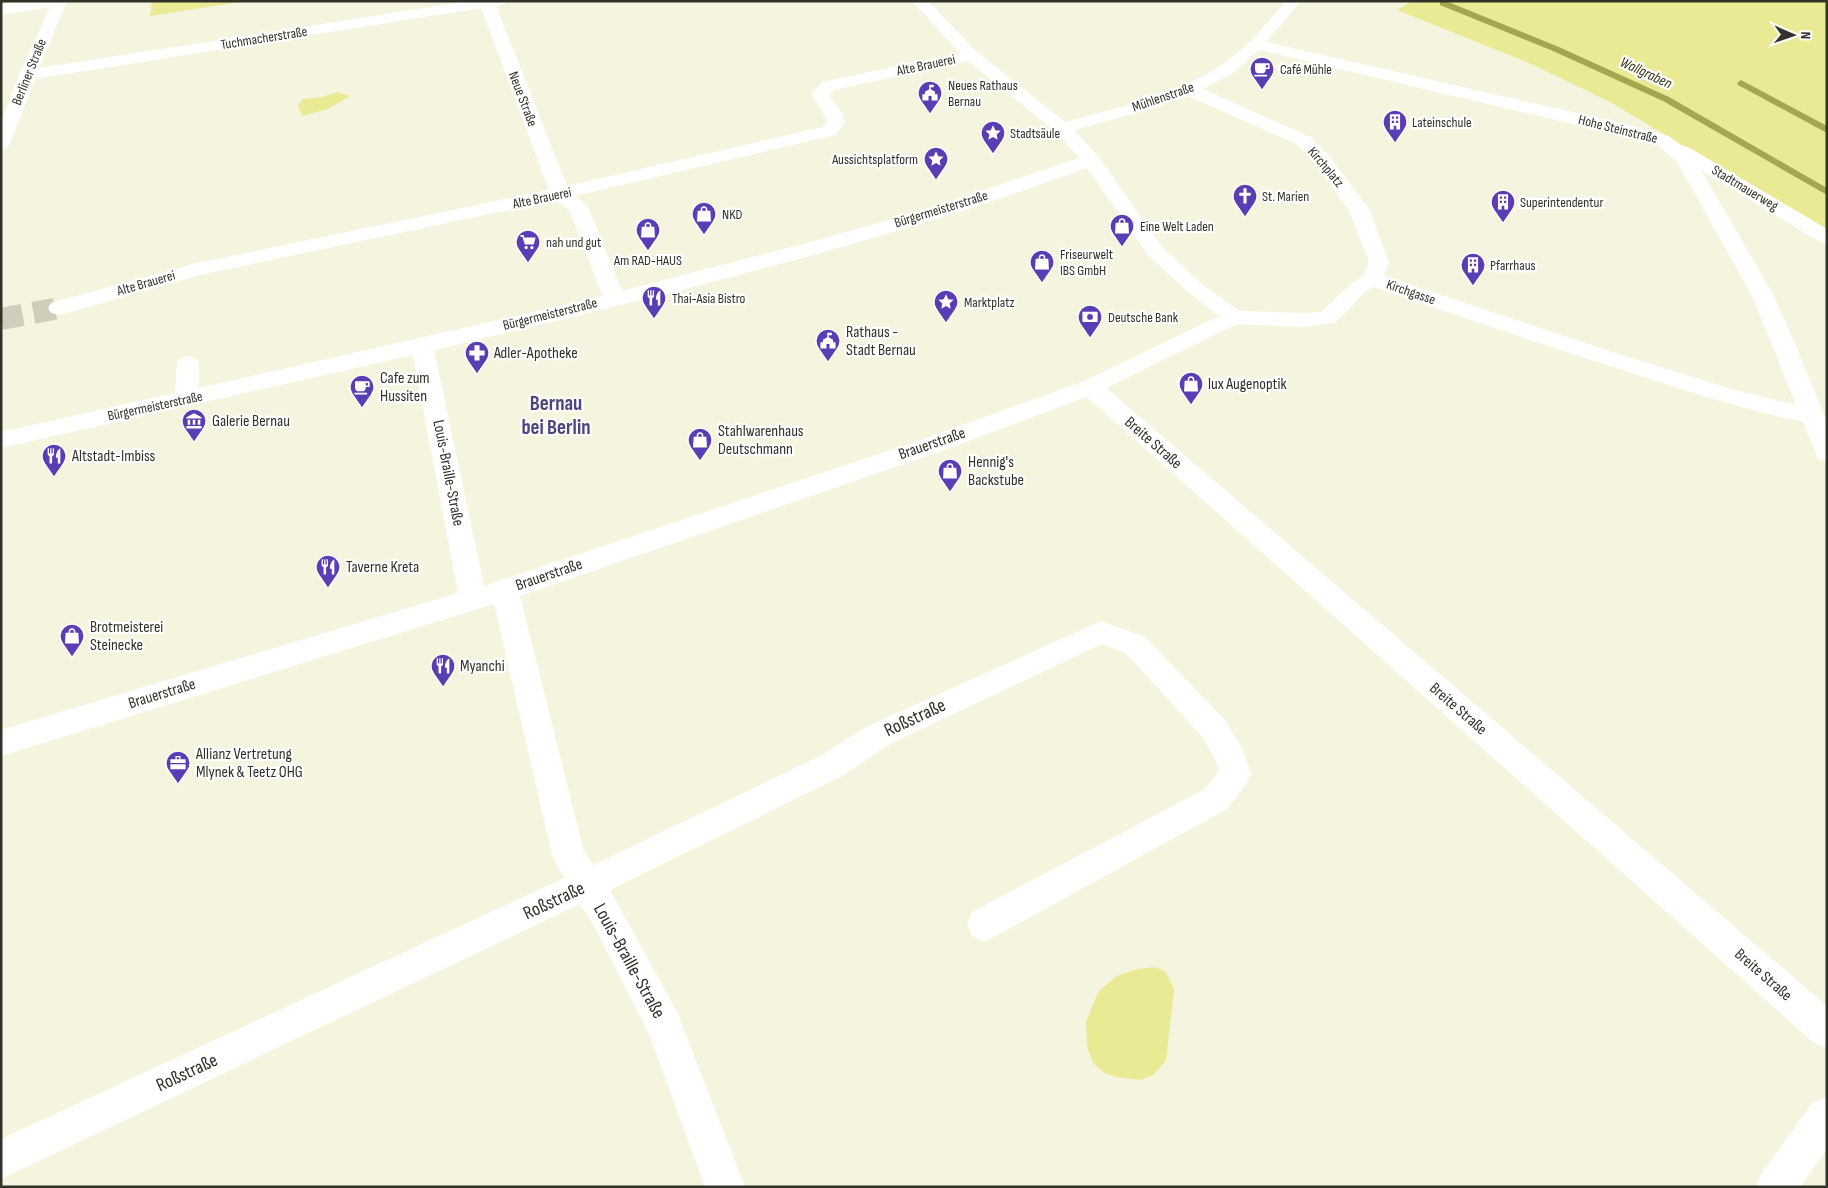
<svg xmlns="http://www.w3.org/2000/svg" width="1828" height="1188" font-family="'Sofia Sans Condensed',sans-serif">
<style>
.green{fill:#eaea95}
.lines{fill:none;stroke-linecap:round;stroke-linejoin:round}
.stream{fill:#a6a651;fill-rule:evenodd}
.minor-tunnel{stroke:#cecebb;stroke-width:22;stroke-dasharray:22 11;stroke-linecap:butt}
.minor{fill:#fff;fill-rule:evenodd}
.labels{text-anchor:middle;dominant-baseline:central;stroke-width:4.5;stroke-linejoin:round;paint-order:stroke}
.far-street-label{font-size:14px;fill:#313229;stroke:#fff}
.far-poi-label{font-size:14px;fill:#313229;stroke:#fff;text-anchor:start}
.far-water-label{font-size:15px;font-style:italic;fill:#383813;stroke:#fff}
.poi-label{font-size:16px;fill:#313229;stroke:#fff;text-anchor:start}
.street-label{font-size:16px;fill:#313229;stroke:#fff}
.near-street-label{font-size:19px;fill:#313229;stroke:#fff}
.district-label{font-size:21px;font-weight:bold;fill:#4e4482;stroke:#fff}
</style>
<rect width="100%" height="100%" fill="#f5f5df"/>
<path class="green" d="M152,1H246L150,16Z
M1412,1H1827V231L1610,102L1529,63L1397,10Z
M337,92L350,96L328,109L302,116L298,105L303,99L323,97Z
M1154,967L1165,971L1174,989L1166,1061L1153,1075L1140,1080L1115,1077L1103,1072L1093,1063L1087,1046L1086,1021L1099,991L1117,976L1138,969Z"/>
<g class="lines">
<path class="stream" d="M1440,1H1446L1559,47L1669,97L1827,188V195L1663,101L1553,51L1440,5Z
M1741,80L1827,126V133L1738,85L1737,83Z"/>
<path class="minor-tunnel" d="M1,319L59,308"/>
<path class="minor" d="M28,1H67L39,68L469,1H507L505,4L496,6L567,186L823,127L827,122L823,112L811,95L822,82L960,53L912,1H928L977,52L1065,122C1118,108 1174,96 1220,66C1246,49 1266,24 1286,1H1301L1266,42L1629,125L1669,136L1681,146L1688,147L1827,229V244L1820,242L1701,170L1774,296L1795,344L1827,422V461L1818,459L1803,422C1747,410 1692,393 1638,375C1549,347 1462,317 1374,287L1366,291L1335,323L1303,327L1237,324L1106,388L1827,1006V1048L1814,1043L1087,397L936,453L520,596L583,849L593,865L820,756L868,726L1101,621L1145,637L1225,720L1242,748L1251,774L1246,784L1227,809L996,936L984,941L972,936L967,924L972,912L1205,789L1219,771L1216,761L1203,738L1138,666L1125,653L1102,644L890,744L842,776L610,890L677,1012L745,1187H705L649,1034L595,928L580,904L1,1179V1139L564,878L552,855L494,604L1,756V730L458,593L413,355L1,448V432L175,393L177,363L180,358L188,356L196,358L199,363V388L603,296L569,210L556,200L200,275L67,313L59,315L51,313L48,308L51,303L197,263L549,190L481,8L35,79L10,144L7,148L1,149V121L19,75L50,7L1,15V5ZM1259,50L1657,144L1677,162L1752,296L1796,405L1735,390L1619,354L1384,276L1389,262L1369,209L1330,157L1310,137L1203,89L1233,73ZM968,61L1056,132L1079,158L934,207L818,240L622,291L588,207L575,196L835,135L845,122L841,112L829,95L834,90ZM1188,96L1298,145L1316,165L1349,210L1369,262L1363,276L1352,283L1321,312L1303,313L1239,311L1202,284L1163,248L1098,156L1074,130L1154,108ZM1087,168L1149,256L1188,292L1219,316L1082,382L918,441L484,586L434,350C612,308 791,265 965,210C1006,197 1046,182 1087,168Z
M1827,1097V1149L1800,1187H1756L1762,1173L1813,1102Z"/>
</g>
<defs>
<symbol id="cafe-pin" viewBox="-11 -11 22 30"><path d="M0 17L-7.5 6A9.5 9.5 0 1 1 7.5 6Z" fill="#5a3db5" stroke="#fff"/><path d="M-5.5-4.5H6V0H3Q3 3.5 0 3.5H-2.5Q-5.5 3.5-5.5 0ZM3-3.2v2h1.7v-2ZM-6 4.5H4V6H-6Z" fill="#fff"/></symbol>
<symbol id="civic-pin" viewBox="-11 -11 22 30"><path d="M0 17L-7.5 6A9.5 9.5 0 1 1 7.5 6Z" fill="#5a3db5" stroke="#fff"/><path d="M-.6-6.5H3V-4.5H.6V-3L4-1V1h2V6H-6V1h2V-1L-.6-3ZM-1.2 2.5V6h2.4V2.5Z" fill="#fff"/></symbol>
<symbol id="building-pin" viewBox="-11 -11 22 30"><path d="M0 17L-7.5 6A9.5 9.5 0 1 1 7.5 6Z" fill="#5a3db5" stroke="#fff"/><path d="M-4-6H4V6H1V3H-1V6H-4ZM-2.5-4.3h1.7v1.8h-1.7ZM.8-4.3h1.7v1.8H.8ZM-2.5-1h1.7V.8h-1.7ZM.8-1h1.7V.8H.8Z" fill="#fff"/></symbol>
<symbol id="sight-pin" viewBox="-11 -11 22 30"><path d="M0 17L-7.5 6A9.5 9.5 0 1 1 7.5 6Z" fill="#5a3db5" stroke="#fff"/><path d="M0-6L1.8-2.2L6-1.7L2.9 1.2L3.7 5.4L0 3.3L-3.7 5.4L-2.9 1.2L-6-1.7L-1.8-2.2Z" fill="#fff"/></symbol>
<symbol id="church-pin" viewBox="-11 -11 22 30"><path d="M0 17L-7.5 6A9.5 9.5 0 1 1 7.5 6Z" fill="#5a3db5" stroke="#fff"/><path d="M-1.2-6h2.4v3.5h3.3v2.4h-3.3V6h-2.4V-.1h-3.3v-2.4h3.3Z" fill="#fff"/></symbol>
<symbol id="shop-pin" viewBox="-11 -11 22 30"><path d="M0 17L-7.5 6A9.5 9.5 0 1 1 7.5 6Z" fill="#5a3db5" stroke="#fff"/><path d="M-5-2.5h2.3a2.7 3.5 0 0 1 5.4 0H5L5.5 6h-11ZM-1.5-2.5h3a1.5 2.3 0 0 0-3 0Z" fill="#fff"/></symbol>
<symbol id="supermarket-pin" viewBox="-11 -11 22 30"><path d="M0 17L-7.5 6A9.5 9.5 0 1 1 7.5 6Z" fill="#5a3db5" stroke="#fff"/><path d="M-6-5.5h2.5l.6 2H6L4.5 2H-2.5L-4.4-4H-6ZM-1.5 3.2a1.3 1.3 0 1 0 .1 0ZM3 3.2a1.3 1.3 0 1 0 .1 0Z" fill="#fff"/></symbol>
<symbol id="restaurant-pin" viewBox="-11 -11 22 30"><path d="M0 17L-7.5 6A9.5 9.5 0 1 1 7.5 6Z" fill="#5a3db5" stroke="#fff"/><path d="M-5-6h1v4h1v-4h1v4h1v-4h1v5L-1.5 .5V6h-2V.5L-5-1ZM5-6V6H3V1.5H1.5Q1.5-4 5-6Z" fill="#fff"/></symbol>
<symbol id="bank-pin" viewBox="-11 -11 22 30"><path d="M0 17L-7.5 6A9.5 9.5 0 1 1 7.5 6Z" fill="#5a3db5" stroke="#fff"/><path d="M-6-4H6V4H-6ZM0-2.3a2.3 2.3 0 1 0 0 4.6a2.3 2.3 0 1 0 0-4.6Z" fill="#fff"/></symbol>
<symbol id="pharmacy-pin" viewBox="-11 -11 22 30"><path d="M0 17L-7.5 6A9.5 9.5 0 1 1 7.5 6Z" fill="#5a3db5" stroke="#fff"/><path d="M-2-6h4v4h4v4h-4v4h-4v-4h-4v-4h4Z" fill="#fff"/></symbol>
<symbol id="museum-pin" viewBox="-11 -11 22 30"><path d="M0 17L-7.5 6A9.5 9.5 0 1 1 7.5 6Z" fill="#5a3db5" stroke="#fff"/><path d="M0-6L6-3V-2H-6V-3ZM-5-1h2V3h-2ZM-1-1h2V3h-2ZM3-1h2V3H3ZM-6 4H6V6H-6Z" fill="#fff"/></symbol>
<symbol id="office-pin" viewBox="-11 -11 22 30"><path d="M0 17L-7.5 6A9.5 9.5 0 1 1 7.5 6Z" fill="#5a3db5" stroke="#fff"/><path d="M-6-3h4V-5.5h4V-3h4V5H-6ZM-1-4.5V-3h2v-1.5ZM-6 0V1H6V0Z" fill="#fff"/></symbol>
</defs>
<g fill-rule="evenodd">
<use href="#cafe-pin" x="1248" y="55" width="28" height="38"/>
<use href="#civic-pin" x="916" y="79" width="28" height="38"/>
<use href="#building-pin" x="1381" y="108" width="28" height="38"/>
<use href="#sight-pin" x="979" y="119" width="28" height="38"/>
<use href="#sight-pin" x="922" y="145" width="28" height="38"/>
<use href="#church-pin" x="1231" y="182" width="28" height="38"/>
<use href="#building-pin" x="1489" y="188" width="28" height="38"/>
<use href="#shop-pin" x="690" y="200" width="28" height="38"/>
<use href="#shop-pin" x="1108" y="212" width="28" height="38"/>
<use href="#shop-pin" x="634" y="216" width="28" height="38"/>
<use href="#supermarket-pin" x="514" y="228" width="28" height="38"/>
<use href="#shop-pin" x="1028" y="248" width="28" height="38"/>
<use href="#building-pin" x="1459" y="251" width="28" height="38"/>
<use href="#restaurant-pin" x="640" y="284" width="28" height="38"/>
<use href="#sight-pin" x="932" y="288" width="28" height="38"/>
<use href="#bank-pin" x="1076" y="303" width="28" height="38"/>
<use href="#civic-pin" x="814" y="327" width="28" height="38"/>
<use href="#pharmacy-pin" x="463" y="339" width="28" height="38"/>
<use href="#shop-pin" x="1177" y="370" width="28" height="38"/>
<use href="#cafe-pin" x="348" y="373" width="28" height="38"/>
<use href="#museum-pin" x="180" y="407" width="28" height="38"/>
<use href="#shop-pin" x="686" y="426" width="28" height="38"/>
<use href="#restaurant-pin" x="40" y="442" width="28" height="38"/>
<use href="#shop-pin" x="936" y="457" width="28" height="38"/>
<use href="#restaurant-pin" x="314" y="553" width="28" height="38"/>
<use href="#shop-pin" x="58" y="622" width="28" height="38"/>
<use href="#restaurant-pin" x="429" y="652" width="28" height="38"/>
<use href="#office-pin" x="164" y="749" width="28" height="38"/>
</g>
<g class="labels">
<g class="far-street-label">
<text transform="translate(264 38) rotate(-9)">Tuchmacherstraße</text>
<text transform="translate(926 65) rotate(-12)">Alte Brauerei</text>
<text transform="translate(29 72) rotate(-68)">Berliner Straße</text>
<text transform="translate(1163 97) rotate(-19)">Mühlenstraße</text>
<text transform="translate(523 99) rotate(69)">Neue Straße</text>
<text transform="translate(1618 129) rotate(14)">Hohe Steinstraße</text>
<text transform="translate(1326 167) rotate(50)">Kirchplatz</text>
<text transform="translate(1745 188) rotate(31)">Stadtmauerweg</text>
<text transform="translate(542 198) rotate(-12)">Alte Brauerei</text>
<text transform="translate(941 209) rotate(-17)">Bürgermeisterstraße</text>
<text transform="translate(146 283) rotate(-16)">Alte Brauerei</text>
<text transform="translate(1411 292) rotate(19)">Kirchgasse</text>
<text transform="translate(550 314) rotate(-14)">Bürgermeisterstraße</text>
<text transform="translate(155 406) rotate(-12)">Bürgermeisterstraße</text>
</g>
<g class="far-poi-label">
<text x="1280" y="69">Café Mühle</text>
<text x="948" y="85">Neues Rathaus<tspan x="948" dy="16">Bernau</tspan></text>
<text x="1412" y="122">Lateinschule</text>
<text x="1010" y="133">Stadtsäule</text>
<text x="918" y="159" text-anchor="end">Aussichtsplatform</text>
<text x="1262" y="196">St. Marien</text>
<text x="1520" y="202">Superintendentur</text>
<text x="722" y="214">NKD</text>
<text x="1140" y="226">Eine Welt Laden</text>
<text x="546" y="242">nah und gut</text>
<text x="1060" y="254">Friseurwelt<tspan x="1060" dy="16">IBS GmbH</tspan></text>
<text x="648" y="260" text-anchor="middle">Am RAD-HAUS</text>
<text x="1490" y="265">Pfarrhaus</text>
<text x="672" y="298">Thai-Asia Bistro</text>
<text x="964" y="302">Marktplatz</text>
<text x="1108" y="317">Deutsche Bank</text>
</g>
<g class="far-water-label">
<text transform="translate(1646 73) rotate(25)">Wallgraben</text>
</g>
<g class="poi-label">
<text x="846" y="332">Rathaus -<tspan x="846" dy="18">Stadt Bernau</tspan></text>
<text x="494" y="353">Adler-Apotheke</text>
<text x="380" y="378">Cafe zum<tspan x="380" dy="18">Hussiten</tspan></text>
<text x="1208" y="384">lux Augenoptik</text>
<text x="212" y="421">Galerie Bernau</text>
<text x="718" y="431">Stahlwarenhaus<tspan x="718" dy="18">Deutschmann</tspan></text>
<text x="72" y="456">Altstadt-Imbiss</text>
<text x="968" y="462">Hennig's<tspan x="968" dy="18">Backstube</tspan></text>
<text x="346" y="567">Taverne Kreta</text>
<text x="90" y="627">Brotmeisterei<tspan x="90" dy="18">Steinecke</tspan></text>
<text x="460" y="666">Myanchi</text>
<text x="196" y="754">Allianz Vertretung<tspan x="196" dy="18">Mlynek &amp; Teetz OHG</tspan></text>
</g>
<g class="street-label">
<text transform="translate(1153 443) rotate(41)">Breite Straße</text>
<text transform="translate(932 444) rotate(-19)">Brauerstraße</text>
<text transform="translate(448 473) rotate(79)">Louis-Braille-Straße</text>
<text transform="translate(549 575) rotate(-19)">Brauerstraße</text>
<text transform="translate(162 694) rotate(-17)">Brauerstraße</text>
<text transform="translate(1458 709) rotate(41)">Breite Straße</text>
<text transform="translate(1763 975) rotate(41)">Breite Straße</text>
</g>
<g class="near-street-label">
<text transform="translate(915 718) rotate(-25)">Roßstraße</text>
<text transform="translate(554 901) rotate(-25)">Roßstraße</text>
<text transform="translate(629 961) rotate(61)">Louis-Braille-Straße</text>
<text transform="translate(187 1073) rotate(-25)">Roßstraße</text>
</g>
<g class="district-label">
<text x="556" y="403">Bernau<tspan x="556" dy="24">bei Berlin</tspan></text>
</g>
</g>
<rect width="1828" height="1188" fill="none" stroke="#313229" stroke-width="5"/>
<g transform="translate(1793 35) rotate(92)" stroke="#ffffff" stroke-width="4" paint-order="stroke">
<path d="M0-4L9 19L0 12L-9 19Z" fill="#313229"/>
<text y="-8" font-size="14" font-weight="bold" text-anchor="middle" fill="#313229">N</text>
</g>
</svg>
